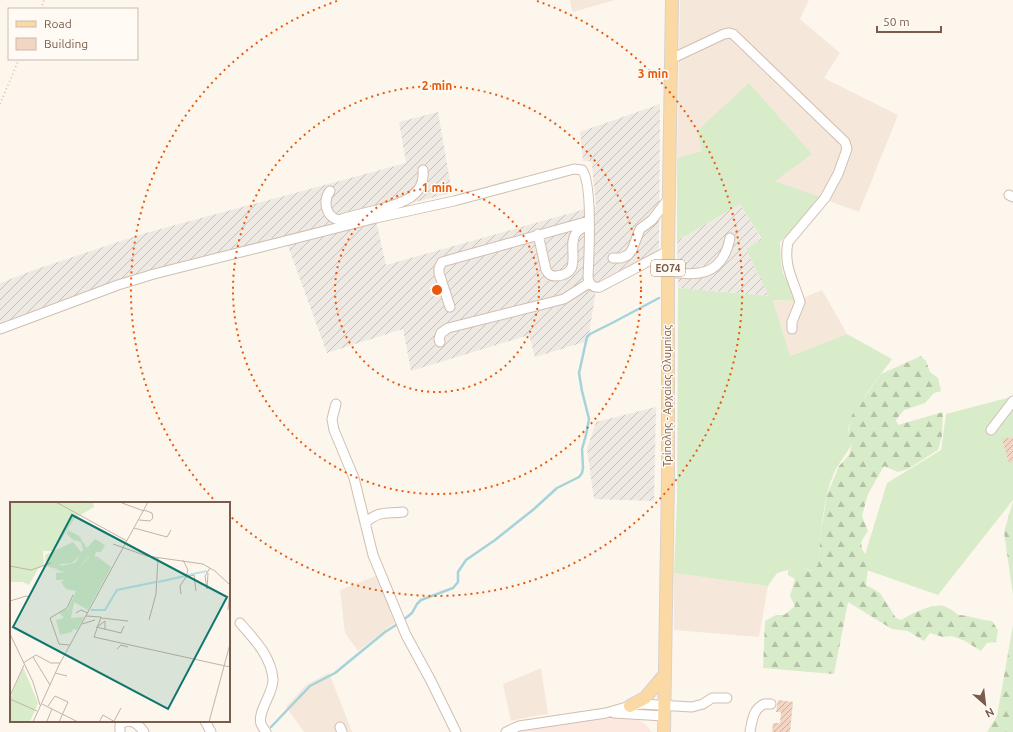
<svg xmlns="http://www.w3.org/2000/svg" width="1013" height="732" font-family="Ubuntu,sans-serif">
<style>
.residential{fill:#f5e8da}
.commercial{fill:#fde8e0}
.industrial{fill:url(#industrial-furrows)}
.grass{fill:#d8ecc9}
.forest{fill:url(#forest-firs)}
.lines{fill:none;stroke-linecap:round;stroke-linejoin:round}
.stream{stroke:#a5d3da;stroke-width:2.5}
.building{fill:url(#building-hatch)}
.minor-casing{stroke:#d1beb0;stroke-width:11}
.major-casing{stroke:#dad1cd;stroke-width:14}
.path{stroke:#d9b8a5;stroke-width:1.5;stroke-dasharray:1 3;stroke-linecap:butt}
.minor{stroke:#fff;stroke-width:9}
.major{stroke:#fbd9a5;stroke-width:12}
.ring{fill:none;stroke:#e8590c;stroke-width:2;stroke-dasharray:2 4}
.labels{text-anchor:middle;dominant-baseline:central;stroke-width:3;stroke-linejoin:round;paint-order:stroke}
.shield{fill:#fffaf3;stroke:#a28b7f;stroke-width:1}
.shield-label{font-size:10px;font-weight:bold;fill:#7a5c4d}
.street-label{font-size:11px;fill:#7a5c4d;stroke:#fffaf3}
.inset-river{fill:none;stroke:#bfe3e8;stroke-width:2}
.inset-road{fill:none;stroke:#c5b3a7;stroke-width:1}
.view{fill:#0f766e;fill-opacity:0.15;stroke:#0f766e;stroke-width:2}
.inset-edge{fill:none;stroke:#7a5c4d;stroke-width:2}
.centre{fill:#e8590c;stroke:#fffaf3;stroke-width:2}
.ring-label{font-size:12px;text-anchor:middle;font-weight:bold;fill:#e8590c;stroke:#fffaf3;stroke-width:3;stroke-linejoin:round;paint-order:stroke}
</style>
<defs>
<pattern id="industrial-furrows" width="10" height="10" patternUnits="userSpaceOnUse"><rect width="10" height="10" fill="#efe9e4"/><path d="M-1 1l2-2M0 10L10 0M9 11l2-2" fill="none" stroke="#c7c0bb"/></pattern>
<pattern id="forest-firs" width="22" height="20" patternUnits="userSpaceOnUse"><rect width="22" height="20" fill="#d8ecc9"/><path d="M5 1l3.5 6h-7zM16 11l3.5 6h-7z" fill="#b4c2a5"/></pattern>
<pattern id="building-hatch" width="6" height="6" patternUnits="userSpaceOnUse"><rect width="6" height="6" fill="#f3d5c3"/><path d="M-1 1l2-2M0 6l6-6M5 7l2-2" fill="none" stroke="#cab0a1"/></pattern>
</defs>
<rect width="100%" height="100%" fill="#fdf6ec"/>
<path class="residential" d="M570,0H615L573,12L571,7Z
M680,0H809L800,19L840,53L824,78L898,115L859,212L775,181L702,151L677,158Z
M822,290L847,334L790,356L773,300L784,301H796Z
M674,573L768,586L759,637L674,630Z
M378,575L397,621L358,651L345,633L340,590Z
M541,668L548,714L529,717L511,721L503,684Z
M329,673L352,732H304L286,707L307,684Z"/>
<path class="commercial" d="M609,718H635L645,724L652,732H517L527,728Z"/>
<path class="industrial" d="M660,104L659,251L600,280L596,289L588,341L535,357L529,335L411,371L403,329L327,353L284,235L153,270L0,325V283L34,270L142,234L406,163L399,122L438,112L452,193L374,212L386,265L596,206L592,164L590,161H583L580,132Z
M740,204L762,240L746,249L769,296L678,288L677,241Z
M656,407L654,501L594,499L587,449L596,422Z"/>
<path class="grass" d="M749,83L812,154L775,181L820,197L809,212L780,242L781,263L783,273L796,301L773,300L790,356L847,334L892,359C880,376 850,412 848,432C848,437 850,440 852,444C847,453 838,464 834,473C822,501 821,535 818,565L813,571L799,567L777,573L768,586L674,573L677,500L678,288L769,296L746,249L762,239L740,204L677,241V158L702,151L697,131Z
M1011,397L1013,400V500L938,595L861,568L887,483L941,450L946,414Z"/>
<path class="forest" d="M921,356L926,361L930,372L938,378L941,391L934,393L925,403L904,410L896,420L898,425L943,412L942,436L938,450L908,469L898,472L884,466L868,494L862,516L868,531L861,542L862,549L869,560L866,585L880,593L896,618L901,620C911,614 932,603 944,606C949,608 954,611 958,615C969,615 980,620 992,621L998,630L996,642L987,643L981,651L965,641L952,636L943,637L930,633L924,641L908,631L892,629L848,602L834,674L763,668L765,621L776,615H784L795,606L790,596L795,579L788,575V570L799,567L812,571L818,565L821,532L827,495L839,466L849,455L852,444L849,439L848,434L852,415L881,374Z
M1013,501V595L1004,532Z
M1013,625V732H987L997,716Z"/>
<g class="lines">
<path class="stream" d="M402,621L412,613L417,604L421,600L453,588L458,582V572L466,560L495,540L534,509L557,488L579,477L582,473L583,468L582,449L586,435L589,419L582,391L579,373L587,337L590,334L614,322L659,298
M271,727L310,686L335,673L385,632L396,625"/>
</g>
<path class="building" d="M1013,437V462L1009,463L1002,439Z
M778,700L793,702L790,732H772L773,723H780L781,712H776Z"/>
<g class="lines">
<defs>
<path id="minor" d="M671,59L724,34L729,33L733,34L845,142L847,149L838,174L825,198L788,242C783,266 794,281 800,302L792,322V329
M330,191C323,200 325,216 338,220C351,216 364,213 377,210C398,204 426,198 423,170
M1009,195L1013,197
M538,234L546,270C549,275 551,276 556,276C585,274 566,247 576,233C579,229 585,227 589,226
M613,258H621L628,255L632,250L640,229L652,220L669,198
M668,272C678,273 689,275 699,273C718,271 727,254 730,238
M450,307L439,273V268L442,262L589,221
M0,329L118,285L154,274L376,218L454,201L574,169L582,170C593,183 589,257 588,277C589,285 593,288 600,287L668,251
M440,342L439,339L441,333L448,328L564,299L589,283
M336,404L332,419L334,430L354,478L373,555L406,635L431,681L456,732
M991,430L1013,401
M365,523C380,510 386,514 403,512
M240,623C254,639 271,656 273,679C274,693 257,711 261,724C262,726 264,729 266,732
M614,713L664,716
M205,721L211,732
M340,727L342,732
M120,732V725C129,717 138,723 144,732
M506,732L519,726L606,713L630,706L641,704L692,707L703,704L712,698H727
M750,732C752,721 753,709 764,704H771"/>
<path id="major" d="M630,706L645,698L665,674
M664,732L668,477V251L672,0"/>
</defs>
<use href="#minor" class="minor-casing"/>
<use href="#major" class="major-casing"/>
<path class="path" d="M41,9L44,0
M0,104L19,59"/>
<use href="#minor" class="minor"/>
<use href="#major" class="major"/>
</g>
<g class="ring">
<circle cx="437" cy="290" r="102"/>
<circle cx="437" cy="290" r="204"/>
<path d="M217 503A306 306 0 0 1 337 1M537 1A306 306 0 1 1 230 516"/>
</g>
<g class="labels">
<rect class="shield" x="651" y="260" width="34" height="16" rx="3"/>
<g class="shield-label">
<text x="668" y="268">ΕΟ74</text>
</g>
<g class="street-label">
<text transform="translate(667 396) rotate(-90)">Τρίπολης - Αρχαίας Ολυμπίας</text>
</g>
</g>
<g transform="translate(10 502)">
<rect width="220" height="220" fill="#fdf6ec"/>
<path d="M63,40L72,51L62,61L51,62L47,67L36,64L35,53ZM80,54L88,55L101,65L78,108L64,100L61,116L74,115L67,128L63,127L62,130L50,133L46,118L54,116L49,110L58,107L66,89L56,87L51,80L61,74ZM13,165L28,201L20,220H0V197Z" fill="#d8ecc9"/>
<path d="M0,0H83L84,5L64,17L44,49H33L34,63L28,67L19,83L13,80H0ZM58,28L69,34L77,46L85,37L95,43L91,50H86L84,56L79,54L61,74L54,78H46V71L55,70L47,68L49,64L65,61L73,48L71,40L63,38L57,32Z" fill="#d8ecc9"/>
<path class="inset-river" d="M178,73L197,69M148,80L175,74M81,108H95L107,88L146,80"/>
<path class="inset-road" d="M46,0L117,39M112,1L134,9M129,18L140,19L143,16L142,11L134,8M124,26L157,35L161,28M103,42L137,54L193,62L205,69L220,83M0,64L21,68L41,61M176,75L184,73L186,89M197,87L195,74L200,66M197,87L198,71M171,92L170,84L176,75L178,68L173,58M0,99L16,94L20,95M218,108L220,87M66,111L71,108L78,111M76,114L91,115L84,135L220,165M91,116L118,119M139,118L146,92L148,55M72,122L85,118M86,125L111,131L114,124M87,125L95,119V128M0,132L23,180L30,203M59,143L49,142L40,116L57,106L63,93M107,147L111,143L118,145M23,155L40,183M13,161L26,153L41,161H50M45,171L57,174M0,194L14,163M0,197L27,209M32,202L68,220M38,204L45,194L58,200L49,220M37,219L42,207M104,219L111,206M23,220L49,163L138,0M89,220L93,213L105,220M199,220L220,142"/>
<path class="view" d="M62,13L217,95L158,207L3,125Z"/>
<rect width="220" height="220" class="inset-edge"/>
</g>
<circle cx="437" cy="290" r="6" class="centre"/>
<g class="ring-label">
<text x="653" y="78">3 min</text>
<text x="437" y="90">2 min</text>
<text x="437" y="192">1 min</text>
</g>
<rect x="8" y="8" width="130" height="52" fill="#fffaf3" stroke="#cabbb1"/>
<rect x="16" y="21" width="20" height="6" fill="#fbd9a5" stroke="#cabbb1"/>
<text x="44" y="28" font-size="12" fill="#7a5c4d">Road</text>
<rect x="16" y="38" width="20" height="12" fill="#f3d5c3" stroke="#cabbb1"/>
<text x="44" y="48" font-size="12" fill="#7a5c4d">Building</text>
<g transform="translate(985 704) rotate(152)" stroke="#fffaf3" stroke-width="3" paint-order="stroke">
<path d="M0-3L7 15L0 10L-7 15Z" fill="#7a5c4d"/>
<text y="-6" font-size="11" font-weight="bold" text-anchor="middle" fill="#7a5c4d">N</text>
</g>
<path d="M877 26v6h64v-6" fill="none" stroke="#7a5c4d" stroke-width="2"/>
<text x="883" y="26" font-size="12" fill="#7a5c4d" stroke="#fffaf3" stroke-width="3" paint-order="stroke">50 m</text>
</svg>
